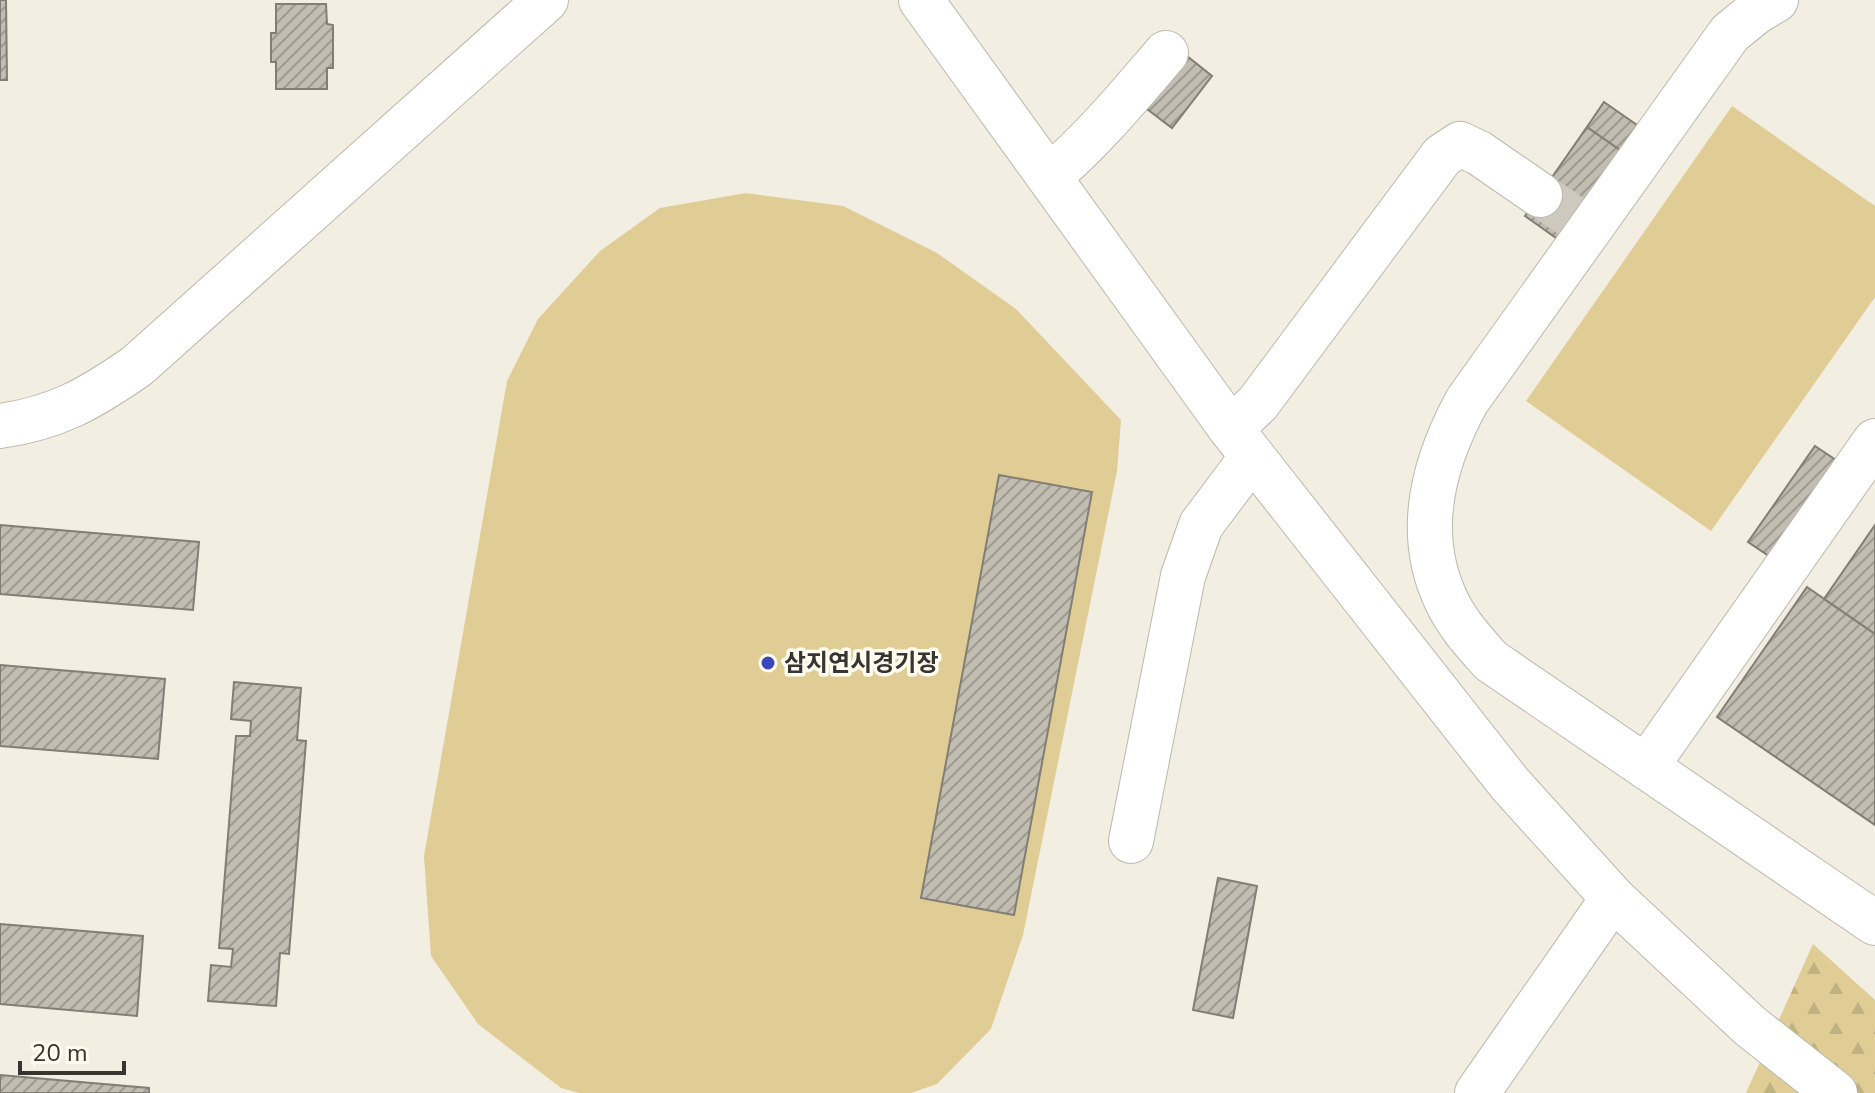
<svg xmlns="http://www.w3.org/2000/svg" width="1875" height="1093" font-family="'Nunito Sans','Noto Sans KR',sans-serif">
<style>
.forest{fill:url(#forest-firs)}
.garden{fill:#dfcd95}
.building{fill:url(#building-hatch);stroke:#827e74;stroke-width:2}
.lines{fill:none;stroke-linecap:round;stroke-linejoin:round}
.minor-tunnel{stroke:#cdc9bf;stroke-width:44;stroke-dasharray:44 22;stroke-linecap:butt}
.minor-casing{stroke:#bbb8ac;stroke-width:46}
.minor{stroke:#fff;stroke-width:44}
.poi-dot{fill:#3949bc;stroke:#fffbef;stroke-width:3}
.labels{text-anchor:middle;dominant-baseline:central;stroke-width:7;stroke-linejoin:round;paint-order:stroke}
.poi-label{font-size:24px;font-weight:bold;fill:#373531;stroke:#fffbef;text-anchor:start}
</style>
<defs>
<pattern id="forest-firs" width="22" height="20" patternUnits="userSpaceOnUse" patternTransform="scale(2)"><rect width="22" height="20" fill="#dfcd95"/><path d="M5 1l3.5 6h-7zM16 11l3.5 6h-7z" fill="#c0b181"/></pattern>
<pattern id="building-hatch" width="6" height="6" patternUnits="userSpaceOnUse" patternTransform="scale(2)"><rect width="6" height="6" fill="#c1bdb1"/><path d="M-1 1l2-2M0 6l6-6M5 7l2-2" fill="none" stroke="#9e9a91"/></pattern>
</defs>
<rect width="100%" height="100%" fill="#f2eee2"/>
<path class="forest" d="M1813,944L1875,1000V1093H1746Z"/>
<path class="garden" d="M1732,106L1875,206V297L1711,531L1526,401Z
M746,193L843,206L937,253L1016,309L1121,420L1117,471L1023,935L991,1029L937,1084L911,1093H579L561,1088L478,1024L431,956L424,856L507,381L538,319L600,251L660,208Z"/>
<path class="building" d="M0,0H6L7,80H0Z
M276,4H326L327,24L333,25V68H327V89H276V62H271V33H276Z
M1187,56L1212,76L1172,128L1147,109Z
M1604,102L1637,125L1620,150L1587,127Z
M1587,127L1620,150L1559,240L1525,216Z
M1815,446L1839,462L1772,558L1748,542Z
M999,475L1092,492L1014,915L921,898Z
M0,525L199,542L193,610L0,594Z
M1875,525V634L1824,599Z
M1807,587L1875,634V825L1717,717Z
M0,665L165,679L158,759L0,746Z
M234,682L301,688L297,740L306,741L289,954L280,953L276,1006L208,1001L211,965L231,967L233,949L219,948L236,736H250L251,721L231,719Z
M1218,878L1257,886L1233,1018L1193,1010Z
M0,924L143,936L137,1016L0,1004Z
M0,1075L149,1088V1093H0Z"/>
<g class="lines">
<path class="minor-tunnel" d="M1540,195L1574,218"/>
<defs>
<path id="minor" d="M921,0L1231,429L1510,784L1613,898L1750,1026L1835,1093
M1776,0L1756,12L1730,33L1467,401C1433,463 1414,534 1447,602C1458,625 1475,643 1491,661L1875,923
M1049,177C1093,140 1129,96 1166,53
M0,426C57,418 91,398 137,366L546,0
M1231,429L1258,403L1442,156L1460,144L1479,153L1540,195
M1646,767L1875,441
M1131,841L1183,576L1201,525L1252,457
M1477,1093L1613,898"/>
</defs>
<use href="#minor" class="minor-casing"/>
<use href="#minor" class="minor"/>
</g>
<circle class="poi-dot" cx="768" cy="663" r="8"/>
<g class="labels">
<g class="poi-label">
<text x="784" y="663">삼지연시경기장</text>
</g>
</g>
<path d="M20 1061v12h104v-12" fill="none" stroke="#373531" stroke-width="4"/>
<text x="32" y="1061" font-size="24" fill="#373531" stroke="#fffbef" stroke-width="6" paint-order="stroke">20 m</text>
</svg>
